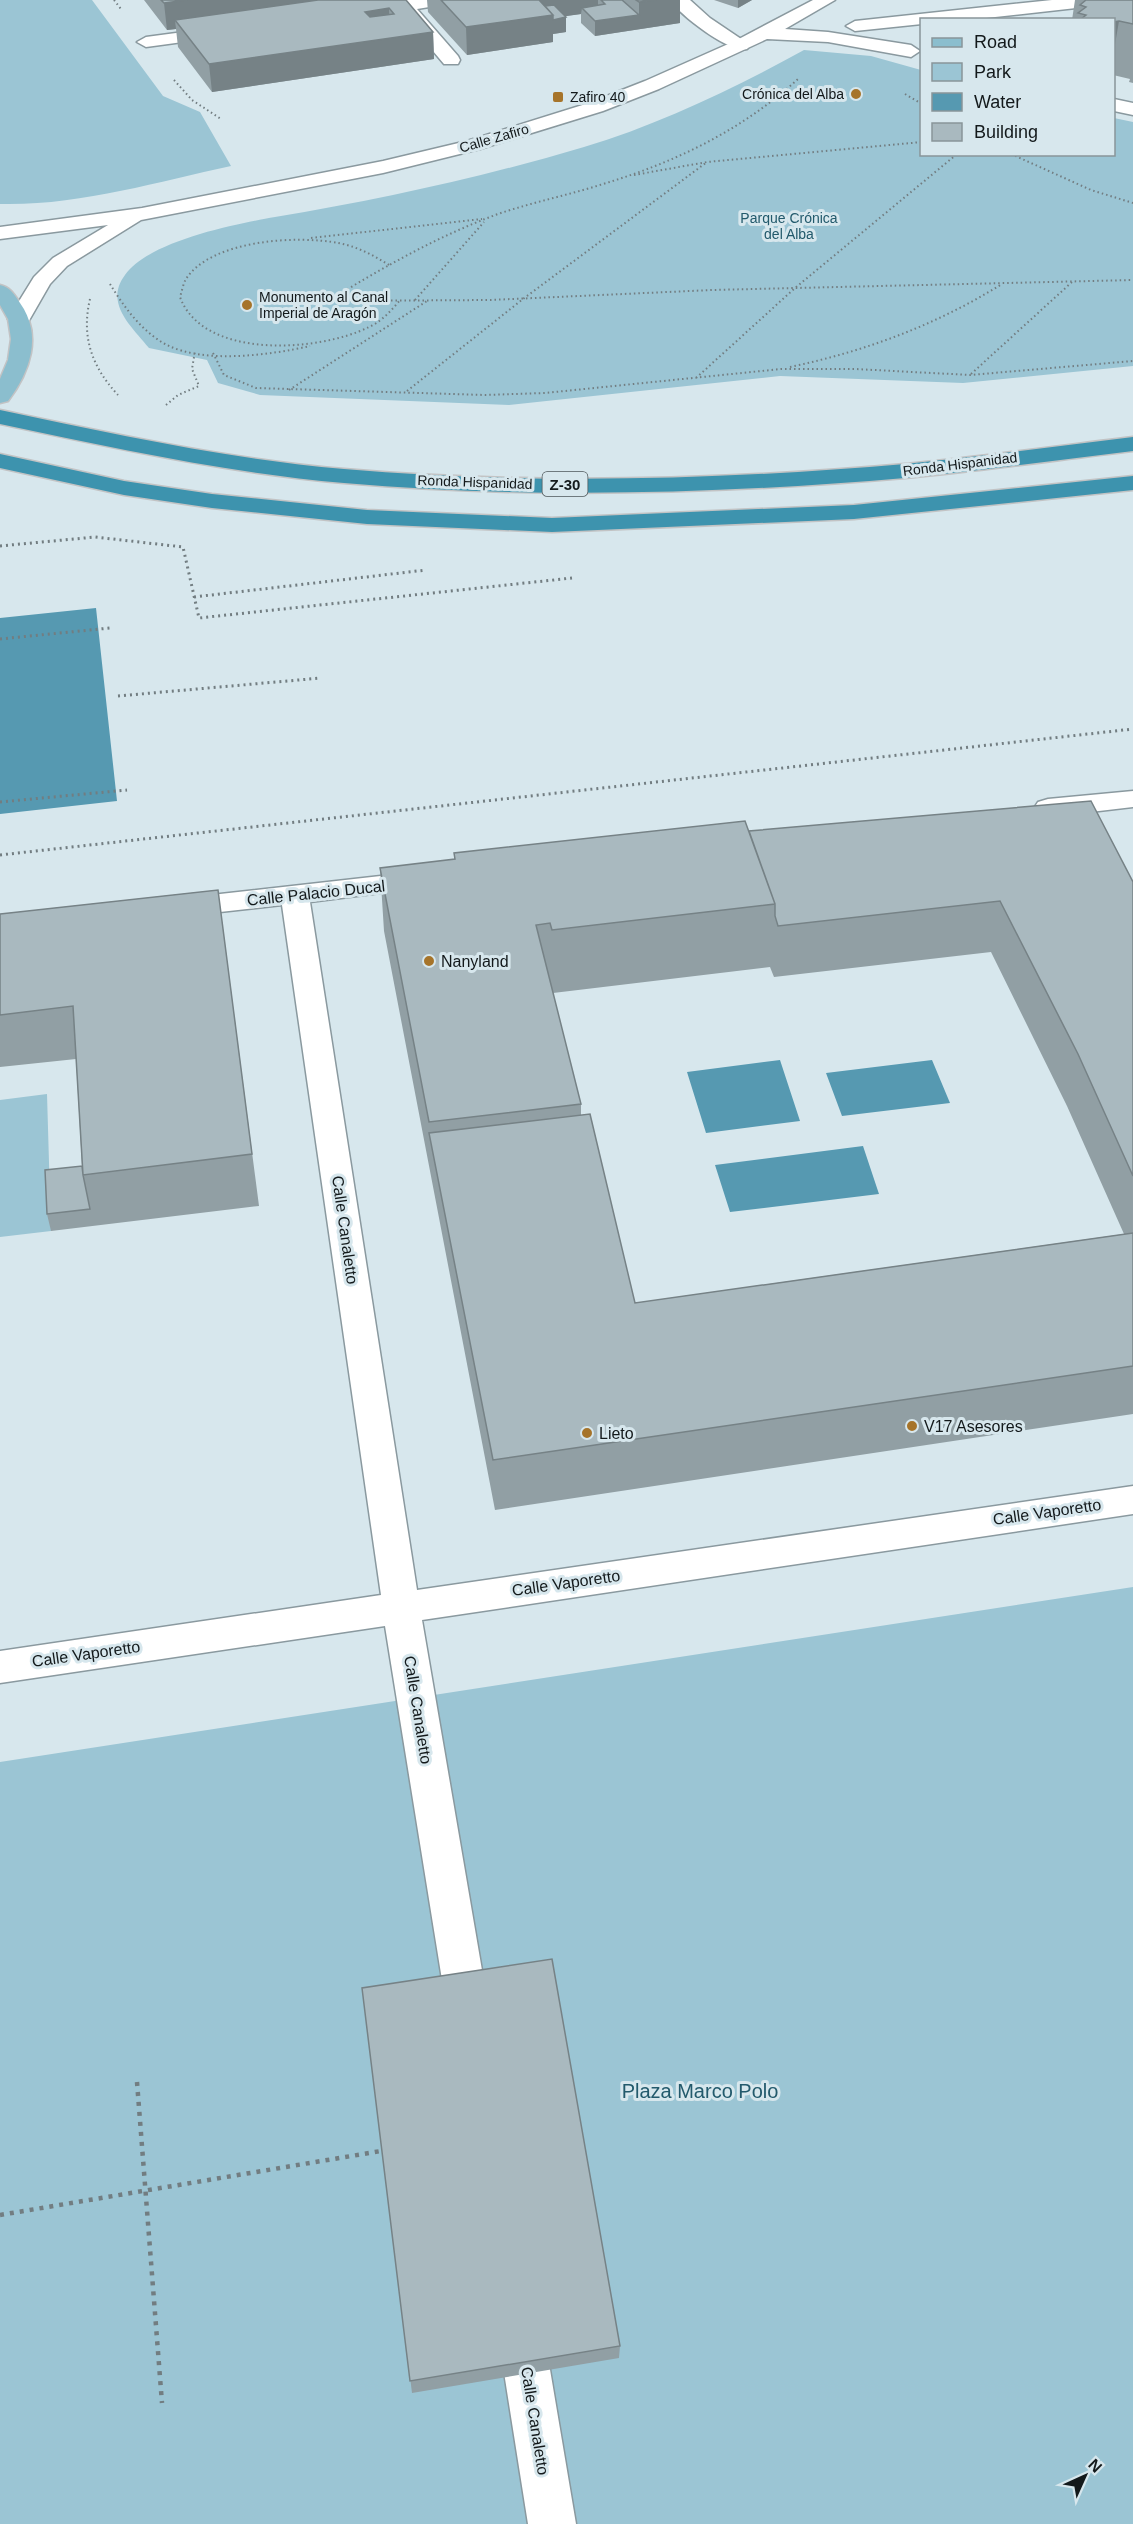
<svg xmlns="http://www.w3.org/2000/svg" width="1133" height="2524" font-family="Arial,sans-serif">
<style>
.green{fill:#9bc5d4}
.water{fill:#5699b1}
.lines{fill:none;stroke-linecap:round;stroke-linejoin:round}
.street-casing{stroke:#8a999f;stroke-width:3}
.secondary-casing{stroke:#8a999f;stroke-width:3}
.primary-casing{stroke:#c2c3c4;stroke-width:3}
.highway-casing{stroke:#c2c3c4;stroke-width:3}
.path-far2{stroke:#727d81;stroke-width:2;stroke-dasharray:1.5 3;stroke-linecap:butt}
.path-far1{stroke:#727d81;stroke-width:3;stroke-dasharray:2 4;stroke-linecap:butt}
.path{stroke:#727d81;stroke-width:4.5;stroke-dasharray:4 6;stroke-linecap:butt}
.street{fill:#fff;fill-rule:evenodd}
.secondary{fill:#fff;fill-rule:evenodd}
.primary{fill:#8bbece;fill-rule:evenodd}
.highway{fill:#3d93ae;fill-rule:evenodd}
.wall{fill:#919fa4;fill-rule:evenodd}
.shaded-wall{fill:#768286}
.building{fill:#a9b9bf;stroke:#768286;stroke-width:1.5;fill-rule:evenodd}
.poi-dot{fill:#a6742a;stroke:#d7e7ed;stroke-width:2}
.labels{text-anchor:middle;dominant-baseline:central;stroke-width:6;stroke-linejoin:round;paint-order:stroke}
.far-poi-label{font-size:14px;fill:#13191b;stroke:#d7e7ed;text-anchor:start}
.far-street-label{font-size:14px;fill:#13191b;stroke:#d7e7ed}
.far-park-label{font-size:14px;fill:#235a6c;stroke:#d7e7ed}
.shield{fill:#d7e7ed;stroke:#4e575a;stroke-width:1.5}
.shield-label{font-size:15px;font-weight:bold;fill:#13191b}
.street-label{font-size:16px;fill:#13191b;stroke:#d7e7ed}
.poi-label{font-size:16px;fill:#13191b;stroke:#d7e7ed;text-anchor:start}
.near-park-label{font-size:20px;fill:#235a6c;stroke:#d7e7ed}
</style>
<rect width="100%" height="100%" fill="#d7e7ed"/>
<path class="green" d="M0,0H92L163,96L200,112L231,166C156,182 78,206 0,204Z
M804,50L871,56L921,70L922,154H1114V118L1133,122V366L963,383L780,376L509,405L260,395L218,383L207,360L149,348C131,326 104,303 125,275C149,241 235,224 275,217C379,200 483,177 584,147C660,124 735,88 804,50Z
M47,1094L51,1231L0,1237V1100Z
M1133,1587V2524H0V1762Z"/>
<path class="water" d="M96,608L117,801L0,814V618Z
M780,1060L800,1121L706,1133L687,1072Z
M932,1060L950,1103L842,1116L826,1073Z
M863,1146L879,1194L730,1212L715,1165Z"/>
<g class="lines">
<defs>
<path id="street" d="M398,0H451L448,4L417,9L458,56L460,60L458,64H444L400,12L367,16L358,11L361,7Z
M670,0H690L710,18L750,45L747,49C729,53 681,16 670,0Z
M1052,0H1112L1103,5L968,20H922V24L855,31L846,26L855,21Z
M221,27L227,28L230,32L227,36L146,47L137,42L146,37Z
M1133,791V807L1048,817L1038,814L1034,808L1038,802L1048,799Z
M425,871L435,874L439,880L435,886L310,902L417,1590L1133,1486V1514L422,1620L490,2017L484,2031L469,2037L454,2031L448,2017L385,1626L0,1683V1651L381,1595L282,905L175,917L165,915L161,908L165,901L175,899Z
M520,2305L536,2312L543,2328L576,2524H528L497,2328L504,2312Z"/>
<path id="secondary" d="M813,0H835L785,29L828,32L911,45L920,51L911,57L828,42L767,39L659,89L603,111L480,149L383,173L141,220L67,266L50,284L27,324H11L8,319L34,277L53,258L108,225L0,239V227L142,208L383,161L467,141L589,103L645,81L735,41Z
M1114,99L1133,103V115L1114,111Z"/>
<path id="primary" d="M0,285C10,287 14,294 20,303C43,335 30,372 8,401L0,403V379L8,360L11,339L8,319L0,305Z"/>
<path id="highway" d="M0,410C114,434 228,459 344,469C530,485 720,480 905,464C981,457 1057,446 1133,437V451C1057,460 981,471 905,478C720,494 530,499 344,483C228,473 114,448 0,424Z
M0,454L124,481L212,494L367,510L552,518L854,505L1133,476V490L854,519L552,532L367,524L212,508L124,495L0,468Z"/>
</defs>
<use href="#street" class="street-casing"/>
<use href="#secondary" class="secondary-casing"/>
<use href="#primary" class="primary-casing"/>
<use href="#highway" class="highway-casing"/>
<path class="path-far2" d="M114,0L121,9
M174,80L192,100L221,119
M905,94L922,104
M1011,154L1091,190L1133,203
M634,175L707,162L922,142
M311,238L482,219
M389,265C373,255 356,246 338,243C297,235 211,240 186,279C183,284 182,291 180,297C203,360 319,352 369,327C382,321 391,311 400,300
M110,284C124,307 142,332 167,345C205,364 270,355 310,346
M90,299C81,337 92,367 118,395
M415,300L484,222
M328,301L490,300L712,290L1133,280
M328,301C382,268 438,236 498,214C533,202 569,195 603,184C676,162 742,130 798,79
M213,353L224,375L256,388L485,395L545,393L781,369H855L970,375L1133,361
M790,367C866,351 936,325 1002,284
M971,374L1072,282
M696,378L795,288L957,154
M289,390L427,301
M407,391L523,299L707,162
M166,405L178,395L199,386L192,369L195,351"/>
<path class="path-far1" d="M0,546L95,537L183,547L199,618L572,578
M194,597L426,570
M0,639L110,628
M118,696L321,678
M0,802L127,790
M0,855L1133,729"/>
<path class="path" d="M137,2082L162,2403
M0,2215L387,2150"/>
<use href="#street" class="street"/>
<use href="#secondary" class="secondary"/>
<use href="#primary" class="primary"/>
<use href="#highway" class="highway"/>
</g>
<path class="wall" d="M144,0H406L433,32L434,59L212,92L178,47L176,29L167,30Z
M427,0H680V23L595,36L581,23V14L565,16L566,32L553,34V42L467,55L428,12Z
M714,0H752L738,8Z
M1075,0H1133V83L1129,82L1130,79L1113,75V20H1072Z
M749,831L1133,882V1414L495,1510L384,931L380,868L454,860V853ZM991,952L1067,1106L1124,1234L635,1303L581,1115V1104L553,993L770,967L774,977Z
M218,890L259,1206L51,1231L47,1214L82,1166L76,1059L0,1067V914Z
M362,1988L620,2346L619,2358L412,2393Z"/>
<path class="shaded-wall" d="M187,0H381L175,20L176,29L167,30L164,3Z
M534,0H598V11L582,8L581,14L553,18L566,17V32L553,34V42L467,55L466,27Z
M656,0H680V23L595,36V21L639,15V2Z
M738,0H752L738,8Z
M389,8L390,35L367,39L365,12Z
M1119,21L1113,56V22Z
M433,32L434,59L212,92L209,64Z"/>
<path class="building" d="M161,0H187L164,3Z
M318,0H406L433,32L209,64L175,20ZM389,8L394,14L370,17L365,12Z
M441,0H539L553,15L466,27Z
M601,0H622L639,15L595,21L582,8L605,4Z
M636,0H656L639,2Z
M1086,0H1133V24L1119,21L1113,22V20L1081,19L1086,15L1078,13L1086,7L1080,5Z
M554,5L566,17L553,20V15L545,6Z
M1091,801L1133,882V1176L1078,1054L1000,901L778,926L775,916V904L749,831Z
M745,821L775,904L552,930L550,923L536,925L581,1104L429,1122L380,868L455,859L454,853Z
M218,890L252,1154L83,1175L73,1006L0,1015V914Z
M590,1114L635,1303L1133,1233V1366L493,1460L429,1133Z
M82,1166L83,1175L90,1209L47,1214L45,1170Z
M552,1959L620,2346L410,2381L362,1988Z"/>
<g class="poi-dot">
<circle cx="856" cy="94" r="6"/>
<rect x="552" y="91" width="12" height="12" rx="3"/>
<circle cx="247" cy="305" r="6"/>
<circle cx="429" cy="961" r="6"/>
<circle cx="912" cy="1426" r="6"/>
<circle cx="587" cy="1433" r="6"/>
</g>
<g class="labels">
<g class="far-poi-label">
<text x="844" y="94" text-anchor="end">Crónica del Alba</text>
<text x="570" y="97">Zafiro 40</text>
<text x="259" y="297">Monumento al Canal<tspan x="259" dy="16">Imperial de Aragón</tspan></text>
</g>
<g class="far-street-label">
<text transform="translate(494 138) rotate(-16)">Calle Zafiro</text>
<text transform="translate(960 464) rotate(-7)">Ronda Hispanidad</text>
<text transform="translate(475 482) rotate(2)">Ronda Hispanidad</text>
</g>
<g class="far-park-label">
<text x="789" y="218">Parque Crónica<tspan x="789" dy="16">del Alba</tspan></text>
</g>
<rect class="shield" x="542.5" y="472" width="45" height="24" rx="4.5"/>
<g class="shield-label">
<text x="565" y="484">Z-30</text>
</g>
<g class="street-label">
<text transform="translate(316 893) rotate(-6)">Calle Palacio Ducal</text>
<text transform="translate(345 1230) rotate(82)">Calle Canaletto</text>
<text transform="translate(1047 1512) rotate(-8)">Calle Vaporetto</text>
<text transform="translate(566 1583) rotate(-8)">Calle Vaporetto</text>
<text transform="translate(86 1654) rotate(-8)">Calle Vaporetto</text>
<text transform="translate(418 1710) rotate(81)">Calle Canaletto</text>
<text transform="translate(535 2421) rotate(81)">Calle Canaletto</text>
</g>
<g class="poi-label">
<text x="441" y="961">Nanyland</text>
<text x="924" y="1426">V17 Asesores</text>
<text x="599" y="1433">Lieto</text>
</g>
<g class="near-park-label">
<text x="700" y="2091">Plaza Marco Polo</text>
</g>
</g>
<rect x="920" y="18" width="195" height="138" fill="#d7e7ed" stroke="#899599" stroke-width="1.5"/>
<rect x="932" y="38" width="30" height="9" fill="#8bbece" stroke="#899599" stroke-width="1.5"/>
<text x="974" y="48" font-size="18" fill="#13191b">Road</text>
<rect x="932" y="63" width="30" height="18" fill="#9bc5d4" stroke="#899599" stroke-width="1.5"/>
<text x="974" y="78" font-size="18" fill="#13191b">Park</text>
<rect x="932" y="93" width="30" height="18" fill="#5699b1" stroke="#899599" stroke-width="1.5"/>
<text x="974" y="108" font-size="18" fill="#13191b">Water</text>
<rect x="932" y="123" width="30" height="18" fill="#a9b9bf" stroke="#899599" stroke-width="1.5"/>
<text x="974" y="138" font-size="18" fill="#13191b">Building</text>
<g transform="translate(1085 2476) rotate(45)" stroke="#d7e7ed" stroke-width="4.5" paint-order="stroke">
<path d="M0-4.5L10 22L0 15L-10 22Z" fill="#13191b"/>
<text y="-9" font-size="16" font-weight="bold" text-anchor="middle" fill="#13191b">N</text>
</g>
</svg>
